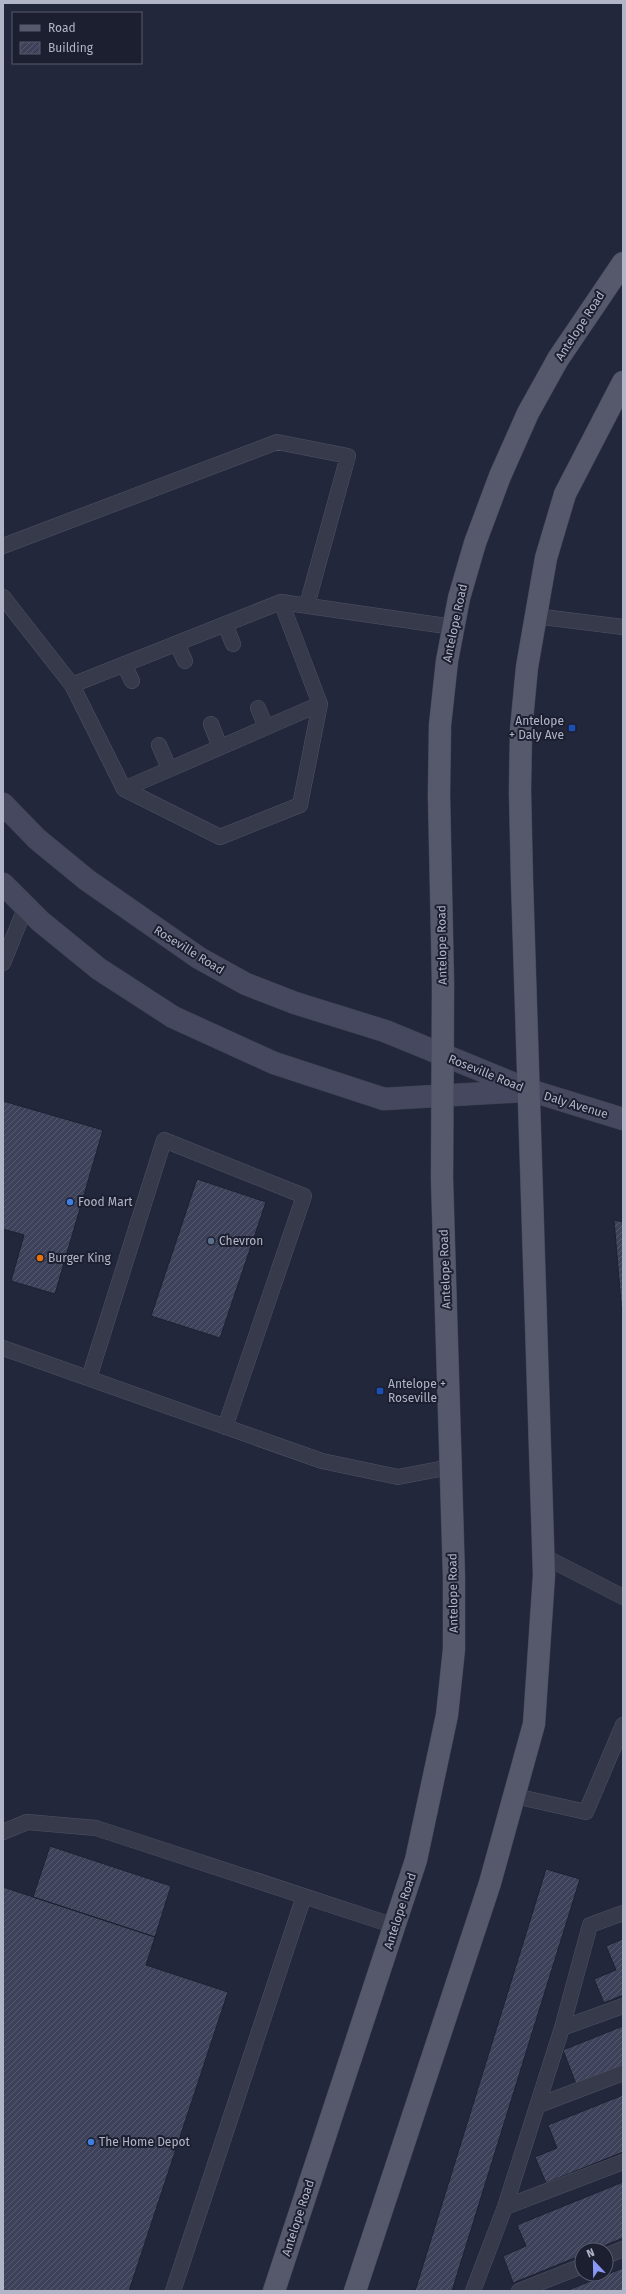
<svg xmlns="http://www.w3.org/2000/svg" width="626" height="2294" font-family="'Fira Sans',sans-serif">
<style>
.building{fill:url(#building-hatch);stroke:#1e2132}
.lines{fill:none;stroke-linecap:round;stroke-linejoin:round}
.lane-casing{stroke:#4f5263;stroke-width:16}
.secondary-casing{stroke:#404354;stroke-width:23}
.primary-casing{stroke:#404354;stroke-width:23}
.lane{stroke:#373a4b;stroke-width:15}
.secondary{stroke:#45485e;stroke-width:22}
.primary{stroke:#55596b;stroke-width:22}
.transit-dot{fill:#1a4fb4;stroke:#1c1f30;stroke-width:1.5}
.shop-dot{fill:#3f7fe0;stroke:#1c1f30;stroke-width:1.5}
.service-dot{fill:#5c6f8a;stroke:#1c1f30;stroke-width:1.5}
.food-dot{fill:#e8710a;stroke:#1c1f30;stroke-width:1.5}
.labels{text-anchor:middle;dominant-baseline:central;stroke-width:4;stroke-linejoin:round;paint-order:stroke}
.street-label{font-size:12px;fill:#b2b5c7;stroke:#1c1f30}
.poi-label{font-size:12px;fill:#b2b5c7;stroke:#1c1f30;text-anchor:start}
</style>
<defs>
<pattern id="building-hatch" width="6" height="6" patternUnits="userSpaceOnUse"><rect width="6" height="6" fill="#3d4159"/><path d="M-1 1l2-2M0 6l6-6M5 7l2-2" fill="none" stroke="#575a6f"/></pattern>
</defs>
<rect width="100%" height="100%" fill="#23273b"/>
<path class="building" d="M3,1101L103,1130L55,1294L11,1281L24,1235L3,1229Z
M197,1179L266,1202L220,1338L151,1316Z
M614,1220L623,1222V1327Z
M50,1846L171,1886L155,1937L33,1897Z
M546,1869L580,1879L452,2291H415Z
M3,1887L155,1937L146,1965L228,1992L129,2291H3Z
M623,1939V1995L604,2003L594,1979L616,1970L606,1946Z
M623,2026V2066L576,2084L563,2050Z
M623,2095V2152L546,2183L535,2157L557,2148L548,2125Z
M623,2182V2238L594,2250H582V2255L513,2283L503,2256L526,2246L517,2225Z
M623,2268V2291H566Z"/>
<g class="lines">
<defs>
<path id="lane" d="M3,546L277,442L348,456L307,605
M3,597L72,685L281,602L453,627
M535,616L623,627
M225,624L233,644
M177,644L185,661
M124,664L132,681
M72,685L124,789L320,704L281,602
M258,708L266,727
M211,724L220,747
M159,745L169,768
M124,789L220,837L300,805L320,704
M3,963L26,906
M3,1348L322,1461L398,1477L450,1467
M89,1378L164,1140L304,1196L225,1427
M543,1556L623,1597
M515,1796L586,1812L623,1725
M3,1832L27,1822L96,1828L395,1926
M623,1913L590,1925L562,2028L623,2006
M539,2105L623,2073
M505,2207L623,2162
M606,2256L623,2249
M173,2291L304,1896
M473,2291L505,2207L562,2028
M519,2291L582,2266"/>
<path id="secondary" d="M3,804L37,839L87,880L199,958L246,984L295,1003L385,1031L529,1090L623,1119
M3,884L40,921L99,969L173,1017L274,1063L384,1099L524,1091"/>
<path id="primary" d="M274,2291L416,1860L447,1715L454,1649V1577L442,1179L443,985L439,795L440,725L447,661L459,598L475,543L500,476L528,413L558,359L623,263
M355,2291L490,1883L534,1724L544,1575L522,881L520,791L521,730L527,667L546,558L565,494L623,382"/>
</defs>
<use href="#lane" class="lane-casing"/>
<use href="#secondary" class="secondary-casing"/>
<use href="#primary" class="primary-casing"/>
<use href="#lane" class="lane"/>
<use href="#secondary" class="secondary"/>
<use href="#primary" class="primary"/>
</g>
<g class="transit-dot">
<rect x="568" y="724" width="8" height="8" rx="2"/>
<rect x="376" y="1387" width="8" height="8" rx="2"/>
</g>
<g class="shop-dot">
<circle cx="70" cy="1202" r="4"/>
<circle cx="91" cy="2142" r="4"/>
</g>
<circle class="service-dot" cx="211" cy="1241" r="4"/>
<circle class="food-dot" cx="40" cy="1258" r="4"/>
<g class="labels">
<g class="street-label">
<text transform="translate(580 326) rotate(-57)">Antelope Road</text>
<text transform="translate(455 623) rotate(-78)">Antelope Road</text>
<text transform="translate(442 945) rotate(-91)">Antelope Road</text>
<text transform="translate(189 950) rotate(32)">Roseville Road</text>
<text transform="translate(486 1073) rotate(22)">Roseville Road</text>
<text transform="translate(576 1105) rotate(17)">Daly Avenue</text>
<text transform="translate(445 1269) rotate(-92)">Antelope Road</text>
<text transform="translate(453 1593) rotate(-91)">Antelope Road</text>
<text transform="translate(400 1911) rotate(-72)">Antelope Road</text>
<text transform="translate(298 2218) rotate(-72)">Antelope Road</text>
</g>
<g class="poi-label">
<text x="564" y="721" text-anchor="end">Antelope<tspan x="564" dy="14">+ Daly Ave</tspan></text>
<text x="78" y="1202">Food Mart</text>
<text x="219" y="1241">Chevron</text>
<text x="48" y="1258">Burger King</text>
<text x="388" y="1384">Antelope +<tspan x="388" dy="14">Roseville</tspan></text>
<text x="99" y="2142">The Home Depot</text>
</g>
</g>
<rect width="626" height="2294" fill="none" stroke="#b2b5c7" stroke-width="8"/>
<rect x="12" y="12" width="130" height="52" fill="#1c1f30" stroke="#585b6c"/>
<rect x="20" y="25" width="20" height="6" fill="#55596b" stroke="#585b6c"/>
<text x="48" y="32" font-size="12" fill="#b2b5c7">Road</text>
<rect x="20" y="42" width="20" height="12" fill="url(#building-hatch)" stroke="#585b6c"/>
<text x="48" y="52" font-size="12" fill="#b2b5c7">Building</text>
<g transform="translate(594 2262) rotate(338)"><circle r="19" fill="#1c1f30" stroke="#585b6c"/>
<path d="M0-3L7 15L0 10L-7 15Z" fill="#8997f5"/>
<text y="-6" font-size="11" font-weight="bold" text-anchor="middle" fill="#b2b5c7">N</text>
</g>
</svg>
